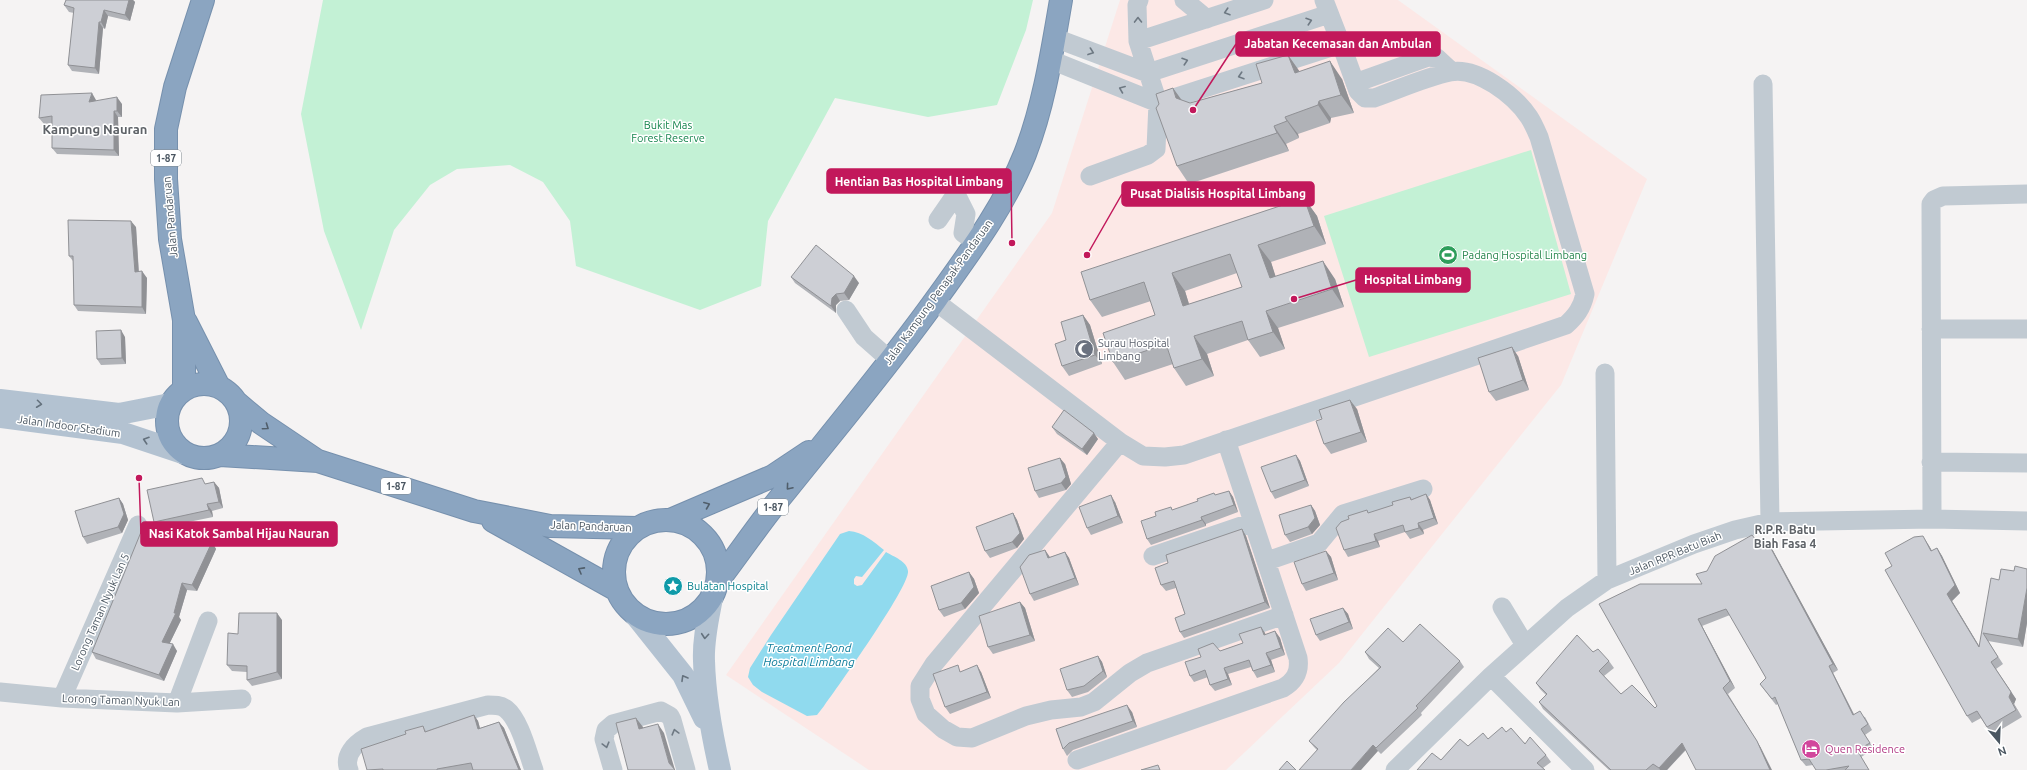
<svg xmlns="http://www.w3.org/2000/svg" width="2027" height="770" font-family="Ubuntu,sans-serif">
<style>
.medical{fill:#fce8e6}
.green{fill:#c3f1d5}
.water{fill:#90daee}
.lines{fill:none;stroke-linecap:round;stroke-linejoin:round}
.highway-casing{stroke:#7690ad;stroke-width:24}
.minor{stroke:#c1cad2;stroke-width:19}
.major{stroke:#b3c2d1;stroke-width:22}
.highway{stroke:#8ba5c1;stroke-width:22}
.wall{fill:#b0b2b7;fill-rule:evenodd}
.shaded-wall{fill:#909195}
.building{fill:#cdcfd5;stroke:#909195;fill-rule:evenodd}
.oneway{stroke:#6e7983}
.oneway2{stroke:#64717d}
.oneway3{stroke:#505e6b}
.labels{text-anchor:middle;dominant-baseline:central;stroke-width:3;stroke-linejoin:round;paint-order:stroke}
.shield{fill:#fff;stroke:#808990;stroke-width:1}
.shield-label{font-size:10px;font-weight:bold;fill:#4a5661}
.park-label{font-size:11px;fill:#17864f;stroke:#fff}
.street-label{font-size:11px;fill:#4a5661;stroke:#fff}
.leisure-label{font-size:11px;fill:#27864d;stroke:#fff;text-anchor:start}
.worship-label{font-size:11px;fill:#5b616d;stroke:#fff;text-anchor:start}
.culture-label{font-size:11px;fill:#0d838f;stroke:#fff;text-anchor:start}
.hotel-label{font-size:11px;fill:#b23c85;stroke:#fff;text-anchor:start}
.neighbourhood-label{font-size:12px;font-weight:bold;fill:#5f6368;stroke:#fff}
.water-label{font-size:12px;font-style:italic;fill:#0c7c9b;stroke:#fff}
.quarter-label{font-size:13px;font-weight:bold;fill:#5f6368;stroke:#fff}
.leader{fill:none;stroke:#c2185b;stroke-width:1.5}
.callout-dot{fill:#c2185b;stroke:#fff;stroke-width:1.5}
.callout{fill:#c2185b;stroke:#c2185b;stroke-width:1.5}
.callout-label{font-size:12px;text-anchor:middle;font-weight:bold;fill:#fff}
</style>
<rect width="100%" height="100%" fill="#f5f3f3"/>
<path class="medical" d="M1120,0H1398L1647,179L1561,385L1339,663L1226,770H869L726,675L1052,213Z"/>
<path class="green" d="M323,0H1033L1026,30L997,105L928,117L835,98L768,221L761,286L700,310L576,266L570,221L543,182L510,165L457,169L430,185L394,230L361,330L324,231L301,114Z
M1531,150L1571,294L1369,357L1324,216Z"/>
<path class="water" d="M849,531C863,532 874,542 884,550L862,577L856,576L854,579V584L857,586L862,585L886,552C894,557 907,561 908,571C910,586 837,688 824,706L817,715L807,716L762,692L753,685L748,677L750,668L771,635L840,534Z"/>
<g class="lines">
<defs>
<path id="highway" d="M186,322L219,387
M167 421a37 37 0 1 1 74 0a37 37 0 1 1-74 0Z
M184,389V320L170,239L166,179V129L175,87L203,0
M236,402L261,423L316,460
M220,455L318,461L474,511L550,526L637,528
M614 572a52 52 0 1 1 104 0a52 52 0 1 1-104 0Z
M670,520L773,476L809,452
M493,521L615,589
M718,581C740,552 761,521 784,493C836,428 889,365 937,298C970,252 1004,207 1025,154C1044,105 1052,52 1061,0"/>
</defs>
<use href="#highway" class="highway-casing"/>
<path class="minor" d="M1184,0L1207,19
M1055,38L1148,73
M1138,41L1264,0
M1051,60L1158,103
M1148,73L1329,14
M1355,83L1428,57L1437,58L1451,71
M1763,84L1770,522
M1158,103L1341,44L1324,0
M1090,176L1148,155L1156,149L1158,103L1138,41L1137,5L1139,0
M938,220L956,194L966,214L963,233L977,243
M935,301L1120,442L1143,456L1165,457L1184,455L1566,325C1576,316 1582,308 1585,294L1539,137C1536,130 1533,123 1529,117C1515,96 1477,66 1450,72C1426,77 1397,90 1374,98H1365L1358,91L1341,44
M846,310L864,337L890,360
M1931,329H2027
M1605,373L1607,580
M1120,442L934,664L920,686V699L926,714L943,729L957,737L972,738L1026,716L1051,710L1081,707L1094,702L1130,673L1147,663L1284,615
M1931,462L2027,463
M1932,519L1931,204L1934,200L1943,196L2027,194
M1153,556L1253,522
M1267,561L1319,543L1343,514L1423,489
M1502,607L1525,645
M1491,676L1585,770
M0,692L62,698L177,703L242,699
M62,698L138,525
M177,703L208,621
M1077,760L1283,688C1295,681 1300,672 1298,658L1226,440
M349,770C343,755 355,744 367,737L488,705C494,705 501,705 506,709C520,720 528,754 534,770
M613,770L604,739L606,730L613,724L661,711L670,716L672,720L686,770
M1395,770L1491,676L1567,608L1607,580L1694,544L1735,530L1770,522L1932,519L2027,521"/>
<path class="major" d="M0,400L119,414L170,404
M0,417L123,433L183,453
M712,598C708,619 703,640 704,661C705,698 712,735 720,770
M636,616L683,675L704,718"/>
<use href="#highway" class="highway"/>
</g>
<path class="wall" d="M66,0H133L135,2L130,21L108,16L105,29L103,28L99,74L72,71L68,65L74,13L69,12L64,5Z
M1288,55L1299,71L1342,79L1354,113L1331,118L1330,123L1298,134L1299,138L1286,144L1289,151L1189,184L1177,166L1182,100L1190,103L1262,83Z
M96,100V101L122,104V117H118L119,156L57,154L52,148V123L44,124L39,118Z
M1304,198L1317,216L1326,244L1271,262L1275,276L1335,279L1344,307L1278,328L1285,349L1260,357L1248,340L1207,354L1214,376L1186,386L1174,368L1173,364L1125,380L1113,362L1155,315L1151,301L1102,317L1090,300ZM1237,273L1242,287L1189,304L1185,291Z
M136,227L139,272L147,278L146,314L78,311L74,305L73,261L69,256Z
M791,277L859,283L849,300L840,301L836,305V313L795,283Z
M1083,315L1090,325L1102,364L1069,376L1062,366L1066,340Z
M125,337L126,364L101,365L97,359Z
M1518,356L1529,390L1496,401L1489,392Z
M1357,409L1367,442L1331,454L1324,444Z
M1052,427L1098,439L1087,455L1057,434Z
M1296,455L1300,461L1309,486L1275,499L1271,492Z
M1065,464L1071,484L1066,490L1039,498L1035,491Z
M214,482L219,488L223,508L212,511L213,517L164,527L212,542L216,549L197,591L187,590L179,617L181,620L169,644L177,651L164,681L96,659L92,652L157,526L154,522L206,484Z
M1229,491L1233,497L1238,512L1206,524V526L1151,545L1147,539L1156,516Z
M1426,494L1430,500L1438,524L1423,530L1424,534L1410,539L1405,532L1378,541L1380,547L1348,557L1344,550L1369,513L1393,505L1410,497L1412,499Z
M119,498L123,504L128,520L122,533L87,544L83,537Z
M1115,502L1123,523L1091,535L1087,528Z
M1311,505L1315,511L1320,525L1312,534L1290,542L1285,535Z
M1013,513L1017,520L1024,539L1017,548L990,558L985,551Z
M1242,529L1246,536L1270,608L1184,638L1180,632L1185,614L1176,588L1166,591L1161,585L1168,563Z
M1928,544L1932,551L1937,548L1942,556L1960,593L1952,601L1979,646L1999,580L2014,571L2027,569V623L2023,647L1988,641L2003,664L1996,669L2016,699L2014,704L2022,717L1992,735L1981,718L1972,723L1967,716Z
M1760,545L1771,547L1838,670L1833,673L1854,714L1865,717L1872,730L1865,735L1874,749L1861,757L1869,770H1816L1813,765L1806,766L1801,760L1778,704L1776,705L1760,684L1766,678L1730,615L1702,626L1735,688L1728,694L1761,748L1686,750L1667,770H1609L1543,709L1539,702L1546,695L1540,689L1536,683L1593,652L1609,661L1614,668L1604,676L1621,694L1655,708L1657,706L1707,571Z
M1045,550L1050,557L1065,552L1069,558L1079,585L1034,601L1030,594Z
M1326,551L1331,557L1338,580L1306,591L1302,584Z
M969,572L974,579L979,593L965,609L944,617L939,610Z
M1020,602L1025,608L1035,641L993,654L988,647Z
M1343,608L1348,614L1353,629L1320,641L1316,635Z
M282,620V679L252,686L247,680V672L232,671L227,665L238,634Z
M1261,627L1266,635L1275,631L1280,638L1285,655L1271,660L1275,672L1257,678L1253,671L1251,667L1228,674L1232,685L1215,691L1210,685L1208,677L1194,682L1190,676L1220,651L1243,643Z
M1403,642L1460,661L1464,667L1421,713L1422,715L1381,754L1378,751L1317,750L1314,747L1309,741L1379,668L1369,659L1365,652Z
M1098,656L1102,662L1107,677L1088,692L1072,697L1067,690Z
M962,671L981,672L991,698L950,714L945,707Z
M1132,712L1137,727L1073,750L1067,756L1063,749L1056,729Z
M474,715L478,721L480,728L499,722L504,728L521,770H367L406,734L423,726L426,731Z
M1506,732L1546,755L1551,762L1543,768L1441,760L1468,746Z"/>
<path class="shaded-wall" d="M129,0H133L135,2L130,21L125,15Z
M104,10L108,16L105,29L101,22Z
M99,22L103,28L99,74L95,68Z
M1288,55L1300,72L1295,73Z
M1330,61L1342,79L1354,113L1341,95Z
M1173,88L1186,106L1176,98Z
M92,93L96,100L94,108L89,102Z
M117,97L122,104V117L117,111Z
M1319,101L1331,118L1330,123L1318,105Z
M114,111L118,117L119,156L114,150Z
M1285,117L1298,134L1299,138L1287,121Z
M1274,126L1286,144L1289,151L1277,133Z
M1304,198L1317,216L1326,244L1314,226Z
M131,221L136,227L139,278L135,272Z
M1258,245L1271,262L1282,296L1270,278Z
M1323,261L1335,279L1344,307L1332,289Z
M142,271L147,278L146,314L142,307Z
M1172,273L1185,291L1195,324L1183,306Z
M854,276L859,283L849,300L844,293Z
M836,294L840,301L836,305V313L831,306L832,298Z
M1266,311L1278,328L1285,349L1273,332Z
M1083,315L1090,325L1102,364L1095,355Z
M121,330L125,337L126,364L122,358Z
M1194,336L1207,354L1214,376L1202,359Z
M1512,347L1518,356L1529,390L1523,380Z
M1350,400L1357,409L1367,442L1361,432Z
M1094,433L1098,439L1087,455L1082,449Z
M1296,455L1300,461L1309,486L1305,480Z
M1060,458L1065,464L1071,484L1066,490L1061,483Z
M214,482L219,488L223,508L219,502Z
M1229,491L1233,497L1238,512L1234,505Z
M1426,494L1430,500L1438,524L1434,518Z
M1111,495L1115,502L1123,523L1118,516Z
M119,498L123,504L128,520L122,533L118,527Z
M207,504L212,511L213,517L209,510Z
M1311,505L1315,511L1320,525L1312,534L1308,527Z
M1013,513L1017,520L1024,539L1017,548L1012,542Z
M1201,517L1206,524V526L1202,520Z
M1418,523L1423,530L1424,534L1419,528Z
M1242,529L1246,536L1270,608L1265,602Z
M1374,534L1378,541L1380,547L1376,541Z
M1923,536L1928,544L1936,558L1931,551Z
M1767,541L1771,547L1838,670L1833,664Z
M212,542L216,549L197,591L192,585Z
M1937,548L1942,556L1960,593L1952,601L1984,654L1979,647L1947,594Z
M1045,550L1049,556L1052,565L1048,558Z
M1326,551L1331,557L1338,580L1334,573Z
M1065,552L1069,558L1079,585L1075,578Z
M969,572L974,579L979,593L965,609L961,603Z
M182,583L187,590L179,617L181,620L167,649L162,642L174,613Z
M2027,588V623L2023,647L2018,639Z
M1020,602L1025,608L1035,641L1030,635Z
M1343,608L1348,614L1353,629L1349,622Z
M277,613L282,620V679L277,672Z
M1698,619L1702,626L1735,688L1730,681Z
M1261,627L1265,633L1268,642L1264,635Z
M1275,631L1280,638L1285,655L1281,648Z
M173,644L177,651L164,681L159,675Z
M1266,653L1271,660L1275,672L1271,665Z
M1098,656L1102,662L1107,677L1103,671Z
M1991,662L2016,699L2014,704L2022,717L2009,697Z
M977,665L981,672L991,698L987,692Z
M1829,666L1833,673L1857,721L1853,715Z
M1224,668L1228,674L1232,685L1228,679Z
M1723,688L1761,748L1772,770H1770Z
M1127,705L1132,712L1137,727L1133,721Z
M474,715L478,721L482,736L478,729Z
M636,718L643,727L646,738L639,729Z
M499,722L504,728L521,770H519Z
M658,724L664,733L675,770L669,763Z
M1682,743L1686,749L1667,770H1660L1659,768Z
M1373,745L1378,751L1361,770H1351Z"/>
<path class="building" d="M66,0H129L125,15L104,10L101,22H99L95,68L68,65L74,8L64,5Z
M1288,55L1295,73L1330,61L1341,95L1319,101L1318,105L1285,117L1287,121L1274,126L1277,133L1177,166L1156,108L1159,104L1156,94L1173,88L1176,98L1190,103L1262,83L1256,64Z
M92,93L89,102L117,97V111H114V150L52,148V116L39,118L41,95Z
M1304,198L1314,226L1258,245L1270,278L1323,261L1332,289L1266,311L1273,332L1248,340L1242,321L1194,336L1202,359L1174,368L1166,344L1113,362L1103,333L1155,315L1144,282L1090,300L1081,272ZM1230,254L1242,287L1183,306L1172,273Z
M68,220L131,221L135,272L142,271V307L74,305L73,256H69Z
M816,245L854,276L844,293L836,294L832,298L831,306L791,277Z
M1083,315L1095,355L1062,366L1055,344L1066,340L1061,322Z
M121,330L122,358L97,359L96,331Z
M1512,347L1523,380L1489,392L1478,358Z
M1350,400L1361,432L1324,444L1316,421L1322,419L1319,410Z
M1064,410L1094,433L1082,449L1052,427Z
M1296,455L1305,480L1271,492L1261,467Z
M1060,458L1066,477L1061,483L1035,491L1028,468Z
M202,478L205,484L214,482L219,502L207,504L209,510L154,522L147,490Z
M1229,491L1234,505L1201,517L1202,520L1147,539L1141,521L1156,516L1155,512L1171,507L1172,510L1198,501L1197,499L1214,493L1215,495Z
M1426,494L1434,518L1418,523L1419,528L1405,532L1403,525L1374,534L1376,541L1344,550L1336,528L1341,522L1349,519L1348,516L1367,510L1368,513L1393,505L1392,502L1410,497L1411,500Z
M1111,495L1118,516L1087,528L1079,507Z
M119,498L124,514L118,527L83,537L75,511Z
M1311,505L1315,518L1308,527L1285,535L1279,515Z
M1013,513L1020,533L1012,542L985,551L976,527Z
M158,526L212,542L192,585L182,583L174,613H176L162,642L173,644L159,675L92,652L141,532Z
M1242,529L1265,602L1180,632L1175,618L1185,614L1174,581L1161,585L1155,568L1168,563L1166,555Z
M1752,535L1760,545L1767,541L1833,664L1829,666L1853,715L1860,711L1868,724L1861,729L1870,743L1857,750L1869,770H1845L1849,766L1826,770H1816L1809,759L1801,760L1775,697L1772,699L1760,684L1766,678L1726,609L1698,619L1730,681L1723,688L1757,741L1770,770H1696L1682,743L1659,768L1653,764L1646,770H1611L1539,702L1547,694L1536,683L1577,635L1593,652L1598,649L1609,661L1599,671L1621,694L1632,685L1655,708L1657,706L1599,604L1640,584H1702L1696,574L1707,571L1715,556Z
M1923,536L1931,551L1937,548L1955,585L1947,594L1979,647L1991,578L1999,580L2001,569L2014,571L2015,566L2027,569V588L2018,639L1983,633L1998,657L1991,662L2011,692L2009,697L2016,710L1987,727L1977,711L1967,716L1885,570L1892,566L1885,553L1914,537Z
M1045,550L1048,558L1065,552L1075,578L1030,594L1020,567L1029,555Z
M1326,551L1334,573L1302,584L1294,562Z
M969,572L974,587L961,603L939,610L931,586Z
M1020,602L1030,635L988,647L979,616Z
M1343,608L1349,622L1316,635L1310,619Z
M239,613H277V672L247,680V666L227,665L228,633L238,634Z
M1420,624L1460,661L1416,706L1418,708L1376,748L1373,745L1351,770H1299L1318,749L1309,741L1344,702L1381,667L1365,652L1388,628L1403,642Z
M1261,627L1264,635L1275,631L1281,648L1266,653L1271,665L1253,671L1249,660L1224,668L1228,679L1210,685L1205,670L1190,676L1185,662L1201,657L1198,649L1213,643L1220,651L1243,643L1239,634Z
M1098,656L1103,671L1084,686L1067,690L1060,669Z
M958,665L960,672L977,665L987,692L945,707L933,674Z
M1127,705L1133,721L1069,743L1063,749L1056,729Z
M474,715L478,729L499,722L519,770H473L471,763L437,769V770H383V769L367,770L361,749L406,734L405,731L423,726L425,732Z
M636,718L639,729L658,724L669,763L675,770H628L616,723Z
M1502,727L1506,732L1511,728L1525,744L1530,737L1546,755L1537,763L1545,770H1417L1432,753L1441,760L1460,739L1468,746L1483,733L1488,739Z
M1287,761L1296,770H1279Z
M1158,765L1160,770H1141Z"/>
<defs><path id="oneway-chevron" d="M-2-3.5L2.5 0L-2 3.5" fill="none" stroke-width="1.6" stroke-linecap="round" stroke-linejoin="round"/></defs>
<g class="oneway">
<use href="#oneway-chevron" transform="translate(1227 12) rotate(162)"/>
<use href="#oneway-chevron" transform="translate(1138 20) rotate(-91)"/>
<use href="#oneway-chevron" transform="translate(1309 21) rotate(-18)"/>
<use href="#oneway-chevron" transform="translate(1091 52) rotate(20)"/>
<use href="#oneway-chevron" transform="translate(1185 61) rotate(-18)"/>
<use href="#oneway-chevron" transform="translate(1241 76) rotate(162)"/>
<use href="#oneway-chevron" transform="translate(1122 89) rotate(-158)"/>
<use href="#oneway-chevron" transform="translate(675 732) rotate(-105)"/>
<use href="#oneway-chevron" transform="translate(606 745) rotate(75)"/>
</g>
<g class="oneway2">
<use href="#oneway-chevron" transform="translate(39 404) rotate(7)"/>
<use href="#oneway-chevron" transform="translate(146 440) rotate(-162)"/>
<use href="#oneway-chevron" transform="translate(705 636) rotate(95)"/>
<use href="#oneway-chevron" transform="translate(684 678) rotate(-120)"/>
</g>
<g class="oneway3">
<use href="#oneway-chevron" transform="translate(266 427) rotate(35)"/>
<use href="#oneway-chevron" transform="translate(789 487) rotate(130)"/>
<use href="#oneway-chevron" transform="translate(707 505) rotate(-22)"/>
<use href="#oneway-chevron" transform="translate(581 570) rotate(-151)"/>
</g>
<defs>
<symbol id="stadium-disc" viewBox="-11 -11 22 22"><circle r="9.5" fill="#2e9e5b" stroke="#fff"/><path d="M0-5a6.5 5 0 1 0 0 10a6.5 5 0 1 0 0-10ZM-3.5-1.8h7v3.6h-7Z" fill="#fff"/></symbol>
<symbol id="mosque-disc" viewBox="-11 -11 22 22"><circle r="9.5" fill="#6b7280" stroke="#fff"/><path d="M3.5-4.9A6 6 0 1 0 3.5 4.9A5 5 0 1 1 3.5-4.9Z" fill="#fff"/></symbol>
<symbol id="sight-disc" viewBox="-11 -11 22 22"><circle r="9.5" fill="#0f9aa8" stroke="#fff"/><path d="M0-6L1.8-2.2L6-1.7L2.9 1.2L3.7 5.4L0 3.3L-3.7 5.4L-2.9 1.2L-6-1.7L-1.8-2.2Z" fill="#fff"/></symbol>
<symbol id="hotel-disc" viewBox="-11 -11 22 22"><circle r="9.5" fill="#d1479c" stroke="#fff"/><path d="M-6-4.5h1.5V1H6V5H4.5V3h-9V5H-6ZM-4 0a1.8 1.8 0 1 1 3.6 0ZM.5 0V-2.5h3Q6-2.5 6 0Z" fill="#fff"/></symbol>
</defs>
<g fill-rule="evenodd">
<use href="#stadium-disc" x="1437" y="244" width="22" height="22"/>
<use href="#mosque-disc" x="1073" y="338" width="22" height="22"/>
<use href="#sight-disc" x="662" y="575" width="22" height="22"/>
<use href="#hotel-disc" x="1800" y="738" width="22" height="22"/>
</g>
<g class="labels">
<g class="shield">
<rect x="151" y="150" width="30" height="16" rx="3"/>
<rect x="381" y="478" width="30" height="16" rx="3"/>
<rect x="758" y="499" width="30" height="16" rx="3"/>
</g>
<g class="shield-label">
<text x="166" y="158">1-87</text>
<text x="396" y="486">1-87</text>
<text x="773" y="507">1-87</text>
</g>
<g class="park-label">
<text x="668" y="125">Bukit Mas<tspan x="668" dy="13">Forest Reserve</tspan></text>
</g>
<g class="street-label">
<text transform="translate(170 217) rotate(-95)">Jalan Pandaruan</text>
<text transform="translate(938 292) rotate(-54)">Jalan Kampung Penapak-Pandaruan</text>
<text transform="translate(69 426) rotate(8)">Jalan Indoor Stadium</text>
<text transform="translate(591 526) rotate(2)">Jalan Pandaruan</text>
<text transform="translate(1675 553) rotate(-22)">Jalan RPR Batu Biah</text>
<text transform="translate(100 612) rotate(-66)">Lorong Taman Nyuk Lan 5</text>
<text transform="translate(121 700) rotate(2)">Lorong Taman Nyuk Lan</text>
</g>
<g class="leisure-label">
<text x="1462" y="255">Padang Hospital Limbang</text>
</g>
<g class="worship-label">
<text x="1098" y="343">Surau Hospital<tspan x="1098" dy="13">Limbang</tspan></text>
</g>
<g class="culture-label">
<text x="687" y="586">Bulatan Hospital</text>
</g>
<g class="hotel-label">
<text x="1825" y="749">Quen Residence</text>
</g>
<g class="neighbourhood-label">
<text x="1785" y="529">R.P.R. Batu<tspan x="1785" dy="14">Biah Fasa 4</tspan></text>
</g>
<g class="water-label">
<text x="809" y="647">Treatment Pond<tspan x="809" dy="14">Hospital Limbang</tspan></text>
</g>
<g class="quarter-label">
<text x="95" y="129">Kampung Nauran</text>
</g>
</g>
<path class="leader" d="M1193 110L1236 44M1012 243L1011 181M1087 255L1122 194M1294 299L1356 280M139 478L141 534"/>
<g class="callout-dot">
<circle cx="1193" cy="110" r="4"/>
<circle cx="1012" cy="243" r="4"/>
<circle cx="1087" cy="255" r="4"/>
<circle cx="1294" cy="299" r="4"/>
<circle cx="139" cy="478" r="4"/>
</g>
<g class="callout">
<rect x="1236" y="32" width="204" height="24" rx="4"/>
<rect x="827" y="169" width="184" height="24" rx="4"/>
<rect x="1122" y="182" width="192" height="24" rx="4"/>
<rect x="1356" y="268" width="114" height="24" rx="4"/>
<rect x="141" y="522" width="196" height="24" rx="4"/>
</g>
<g class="callout-label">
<text x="1338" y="48">Jabatan Kecemasan dan Ambulan</text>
<text x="919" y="186">Hentian Bas Hospital Limbang</text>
<text x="1218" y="198">Pusat Dialisis Hospital Limbang</text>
<text x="1413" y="284">Hospital Limbang</text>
<text x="239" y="538">Nasi Katok Sambal Hijau Nauran</text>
</g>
<g transform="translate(1999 742) rotate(161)" stroke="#ffffff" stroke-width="3" paint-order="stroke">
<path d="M0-3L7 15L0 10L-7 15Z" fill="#4a5661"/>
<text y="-6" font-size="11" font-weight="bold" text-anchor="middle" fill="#4a5661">N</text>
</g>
</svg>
